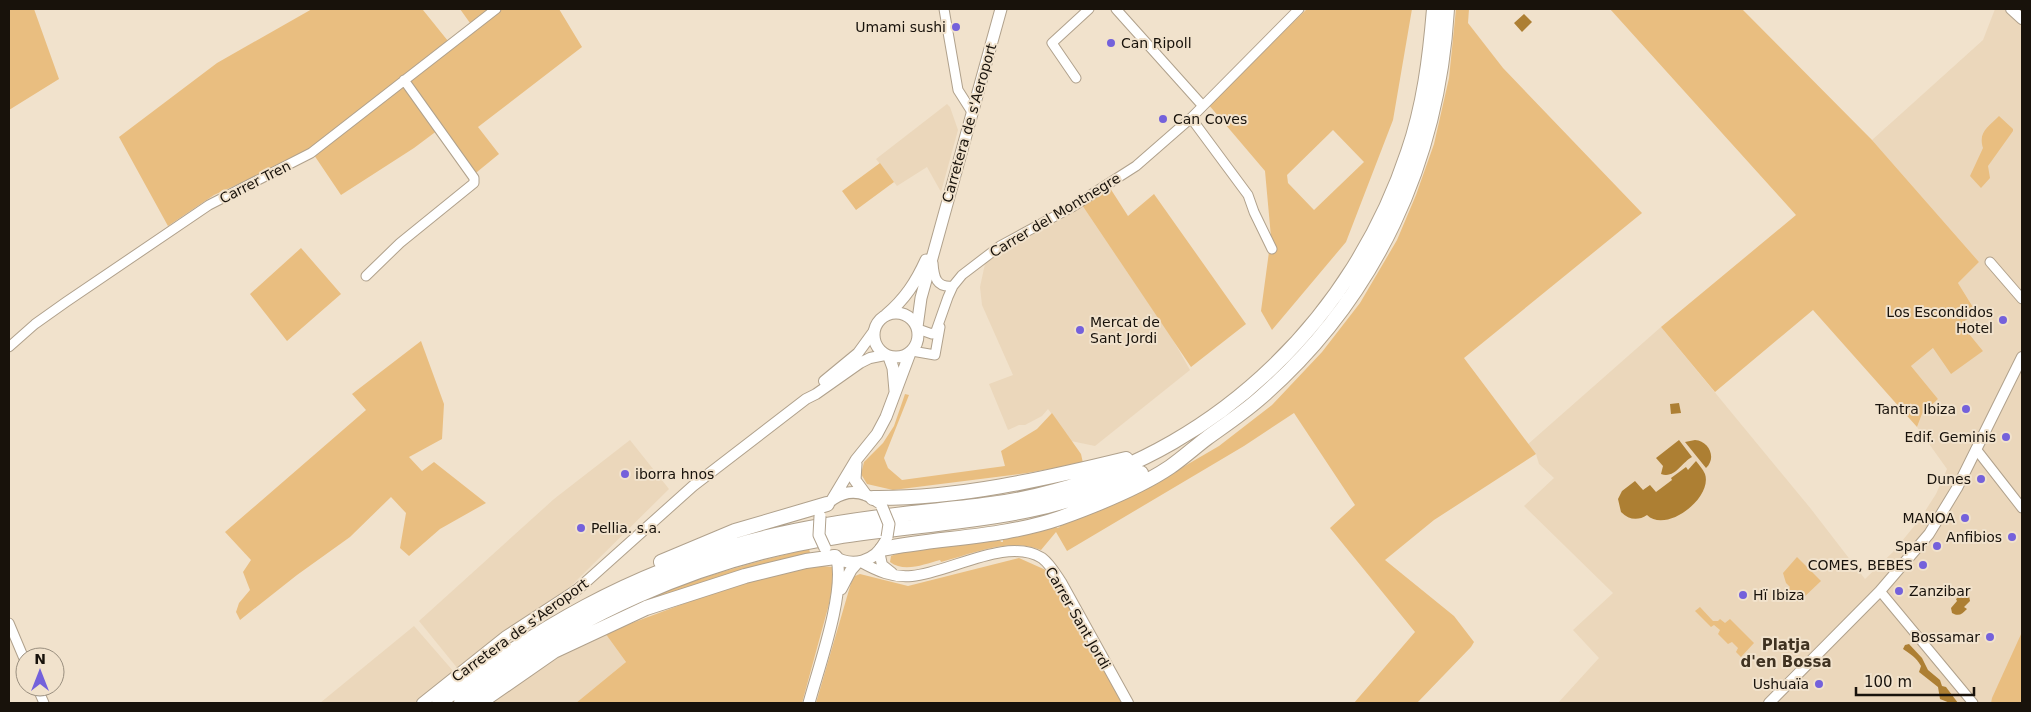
<svg xmlns="http://www.w3.org/2000/svg" width="2031" height="712" font-family="'DejaVu Sans',sans-serif">
<style>
.built{fill:#ebd7bb}
.green{fill:#e9be80;fill-rule:evenodd}
.water{fill:#ad7f33}
.lines{fill:none;stroke-linecap:round;stroke-linejoin:round}
.minor-casing{stroke:#b0a18c;stroke-width:11}
.tertiary-casing{stroke:#b0a18c;stroke-width:12}
.secondary-casing{stroke:#b0a18c;stroke-width:13}
.trunk-casing{stroke:#b0a18c;stroke-width:16}
.minor{stroke:#fff;stroke-width:9}
.tertiary{stroke:#fff;stroke-width:10}
.secondary{stroke:#fff;stroke-width:11}
.trunk{stroke:#fff;stroke-width:14}
.secondary-bridge-casing{stroke:#b0a18c;stroke-width:13;stroke-linecap:butt}
.secondary-bridge{stroke:#fff;stroke-width:11}
.poi-dot{fill:#7461db;stroke:#f1e2cc;stroke-width:2}
.labels{text-anchor:middle;dominant-baseline:central;stroke-width:4;stroke-linejoin:round;paint-order:stroke}
.poi-label{font-size:14px;fill:#18120b;stroke:#f1e2cc;text-anchor:end}
.street-label{font-size:14px;fill:#18120b;stroke:#f1e2cc}
.neighbourhood-label{font-size:15px;font-weight:bold;fill:#3f3221;stroke:#f1e2cc}
</style>
<rect width="100%" height="100%" fill="#f1e2cc"/>
<path class="built" d="M1995,9H2022V703H1558L1599,658L1573,630L1613,593L1524,506L1554,478L1539,464L1536,454L1527,445L1661,327L1811,509L1865,579L1893,552L1920,519L1936,494L1947,469L1917,427L1922,414L1938,399L1911,366L1933,348L1983,351L1961,324L1976,312L1958,283L1979,262L1872,140L1983,40Z
M947,104L950,107L958,130L941,192L927,167L897,186L876,159Z
M1082,205L1172,338L1190,370L1095,446L1071,441L1048,409L1042,416L1025,425H1019L1008,430L989,384L1013,375L982,305L980,287L986,259Z
M630,440L669,489L571,586L458,669L419,621L554,499Z
M414,626L454,672L414,703H320Z
M605,633L626,662L576,703H485L532,670Z"/>
<path class="green" d="M9,9H34L59,79L9,110Z
M312,9H424L423,10L448,41L299,157L214,195L168,226L119,137L217,63Z
M460,9H489L470,23Z
M499,9H559L582,47L478,127L499,154L477,172L473,173L410,82L414,76Z
M1307,9H1412L1393,120L1346,242L1272,330L1261,311L1271,237L1265,171L1208,104ZM1333,130L1364,162L1314,210L1288,183L1287,175Z
M1456,9H1469L1468,23L1503,68L1642,213L1464,358L1536,454L1434,520L1385,560L1454,616L1474,642L1471,647L1417,703H1354L1415,632L1330,528L1355,505L1294,413L1244,446L1067,551L1056,532L1041,550C1009,537 972,554 941,562L940,560C925,564 904,573 890,562L891,556L899,553V551L950,545V546L1000,540L1001,542H1003V540L1056,526L1057,528L1060,527L1059,525L1147,488L1219,446L1272,405L1322,352L1360,303L1397,240L1416,195L1434,144L1449,78Z
M1610,9H1742L1872,140L1979,262L1958,283L1976,312L1961,324L1983,351L1951,374L1933,348L1911,366L1938,399L1922,414L1917,427L1813,310L1715,392L1661,327L1796,215Z
M404,85L438,130L414,148L341,195L314,155Z
M1999,116L2013,129V131L1988,166L1990,178L1981,188L1970,176L1983,148C1978,132 1988,127 1999,116Z
M880,163L894,182L856,210L842,191Z
M1110,188L1128,216L1154,194L1246,324L1191,367L1082,205Z
M301,248L341,294L287,341L250,294Z
M421,341L444,404L442,439L409,457L422,471L434,462L486,503L440,529L409,556L400,548L406,513L391,497L350,537L297,575L240,620L236,612L239,603L250,590L243,572L251,560L225,532L366,410L352,394Z
M905,394L909,395L884,458L888,468L902,480L1005,466L1001,451L1037,429L1052,413L1081,454L1083,463L1027,473L893,490L867,484L861,474L864,462L883,443L894,426Z
M809,549L811,556L550,649C568,639 585,628 603,619C668,586 738,565 809,549Z
M1797,557L1821,581L1801,600L1797,602L1786,591L1790,587L1786,583L1783,573Z
M1019,558L1048,571L1123,703H816L851,583L855,576L860,574L908,586Z
M822,566L832,567L835,573L829,604L802,703H576L626,662L605,633L726,588L782,571Z
M1700,607L1713,621H1718L1720,619L1725,623L1730,619L1754,643L1741,657L1736,652L1738,648L1732,642L1728,644L1718,634L1720,630L1714,625L1711,627L1695,611Z
M2022,632V703H1991L1992,698Z"/>
<path class="water" d="M1524,14L1532,22L1522,32L1514,23Z
M1679,403L1681,413L1671,414L1670,404Z
M1679,440L1692,457C1682,462 1675,479 1661,474L1663,466L1656,458Z
M1695,440C1709,441 1717,458 1706,468L1685,442Z
M1696,461C1699,465 1703,469 1705,474C1713,498 1666,534 1647,515C1638,521 1629,520 1621,512L1618,499L1622,491L1635,481L1643,490L1650,485L1656,492L1672,480L1671,478L1686,467L1688,470Z
M1963,593H1967L1969,596L1970,601L1964,607L1967,609C1962,614 1959,617 1952,613L1951,608L1957,601L1956,599Z
M1909,644L1922,658L1928,670L1940,680L1942,686L1946,687L1958,703H1950L1940,699L1938,687L1919,672L1921,666C1916,657 1910,654 1903,649L1905,645Z"/>
<g class="lines">
<defs>
<path id="minor" d="M944,9L958,90L972,112
M1116,9L1202,105
M1076,78L1052,43L1089,9
M1191,118L1248,195L1254,212L1272,249
M1990,262L2022,299
M933,263C934,277 936,288 953,286
M366,276L400,243L474,183V178L404,80
M918,329L932,334L936,331L948,297L953,286L962,275L1000,246L1072,207L1136,166L1191,118L1299,9
M9,347L35,324L66,302L209,205L311,153L496,9
M912,351L935,355L940,327
M1976,449L2022,508
M1880,591L1973,703
M9,623L25,661
M37,687L44,703"/>
<path id="tertiary" d="M2011,9L2022,19
M824,381L858,353L874,331
M879,551L882,565L892,573
M861,562C877,571 893,578 912,576C949,573 1007,536 1042,558C1050,564 1055,573 1061,582L1128,703
M422,703L506,636L578,589L693,486L806,399L816,394L860,363L870,358L885,355
M1769,703L1880,591L1929,534L1957,488L2022,357"/>
<path id="secondary" d="M874 335a22 22 0 1 1 44 0a22 22 0 1 1-44 0Z
M886,315C905,299 916,282 926,260
M917,327L921,298L1001,9
M889,357L893,368L895,391
M856,464L855,480L866,495
M833,499C848,489 864,491 878,502
M832,500L856,460L877,434L886,417L910,353
M833,556C852,568 875,562 885,542
M841,589L851,570L858,562
M809,703C819,666 845,594 837,559"/>
<path id="trunk" d="M873,498C957,499 1044,479 1126,459
M882,549C941,537 1002,538 1060,518C1096,505 1139,488 1170,467C1183,458 1195,447 1207,438C1225,425 1243,413 1259,399C1376,298 1438,161 1447,9
M661,562L735,531L827,504
M439,703C537,628 628,575 748,542C799,528 852,520 904,514C955,508 1006,505 1055,491C1222,446 1354,315 1408,152C1424,106 1430,57 1434,9
M461,703C569,617 699,558 836,537C900,527 966,523 1030,510C1068,502 1105,489 1141,473
M479,703L554,651L646,608L745,576L806,561L835,557"/>
</defs>
<use href="#minor" class="minor-casing"/>
<use href="#tertiary" class="tertiary-casing"/>
<use href="#secondary" class="secondary-casing"/>
<use href="#trunk" class="trunk-casing"/>
<use href="#minor" class="minor"/>
<use href="#tertiary" class="tertiary"/>
<use href="#secondary" class="secondary"/>
<use href="#trunk" class="trunk"/>
<defs>
<path id="secondary-bridge" d="M882,507L889,524L887,537
M820,516L819,535L825,548"/>
</defs>
<use href="#secondary-bridge" class="secondary-bridge-casing"/>
<use href="#secondary-bridge" class="secondary-bridge"/>
</g>
<g class="poi-dot">
<circle cx="956" cy="27" r="5"/>
<circle cx="1111" cy="43" r="5"/>
<circle cx="1163" cy="119" r="5"/>
<circle cx="2003" cy="320" r="5"/>
<circle cx="1080" cy="330" r="5"/>
<circle cx="1966" cy="409" r="5"/>
<circle cx="2006" cy="437" r="5"/>
<circle cx="625" cy="474" r="5"/>
<circle cx="1981" cy="479" r="5"/>
<circle cx="1965" cy="518" r="5"/>
<circle cx="581" cy="528" r="5"/>
<circle cx="2012" cy="537" r="5"/>
<circle cx="1937" cy="546" r="5"/>
<circle cx="1923" cy="565" r="5"/>
<circle cx="1899" cy="591" r="5"/>
<circle cx="1743" cy="595" r="5"/>
<circle cx="1990" cy="637" r="5"/>
<circle cx="1819" cy="684" r="5"/>
</g>
<g class="labels">
<g class="poi-label">
<text x="946" y="27">Umami sushi</text>
<text x="1121" y="43" text-anchor="start">Can Ripoll</text>
<text x="1173" y="119" text-anchor="start">Can Coves</text>
<text x="1993" y="312">Los Escondidos<tspan x="1993" dy="16">Hotel</tspan></text>
<text x="1090" y="322" text-anchor="start">Mercat de<tspan x="1090" dy="16">Sant Jordi</tspan></text>
<text x="1956" y="409">Tantra Ibiza</text>
<text x="1996" y="437">Edif. Geminis</text>
<text x="635" y="474" text-anchor="start">iborra hnos</text>
<text x="1971" y="479">Dunes</text>
<text x="1955" y="518">MANOA</text>
<text x="591" y="528" text-anchor="start">Pellia. s.a.</text>
<text x="2002" y="537">Anfibios</text>
<text x="1927" y="546">Spar</text>
<text x="1913" y="565">COMES, BEBES</text>
<text x="1909" y="591" text-anchor="start">Zanzibar</text>
<text x="1753" y="595" text-anchor="start">Hï Ibiza</text>
<text x="1980" y="637">Bossamar</text>
<text x="1809" y="684">Ushuaïa</text>
</g>
<g class="street-label">
<text transform="translate(969 123) rotate(-74)">Carretera de s'Aeroport</text>
<text transform="translate(255 182) rotate(-27)">Carrer Tren</text>
<text transform="translate(1055 215) rotate(-31)">Carrer del Montnegre</text>
<text transform="translate(1078 618) rotate(60)">Carrer Sant Jordi</text>
<text transform="translate(520 630) rotate(-36)">Carretera de s'Aeroport</text>
</g>
<g class="neighbourhood-label">
<text x="1786" y="645">Platja<tspan x="1786" dy="17">d'en Bossa</tspan></text>
</g>
</g>
<rect width="2031" height="712" fill="none" stroke="#18120b" stroke-width="20"/>
<g transform="translate(40 672)"><circle r="24" fill="#f1e2cc" stroke="#9a8f7f"/>
<path d="M0-4L9 19L0 12L-9 19Z" fill="#7461db"/>
<text y="-8" font-size="14" font-weight="bold" text-anchor="middle" fill="#18120b">N</text>
</g>
<path d="M1856 687v8h118v-8" fill="none" stroke="#18120b" stroke-width="2.5"/>
<text x="1864" y="687" font-size="15" fill="#18120b" stroke="#f1e2cc" stroke-width="4" paint-order="stroke">100 m</text>
</svg>
